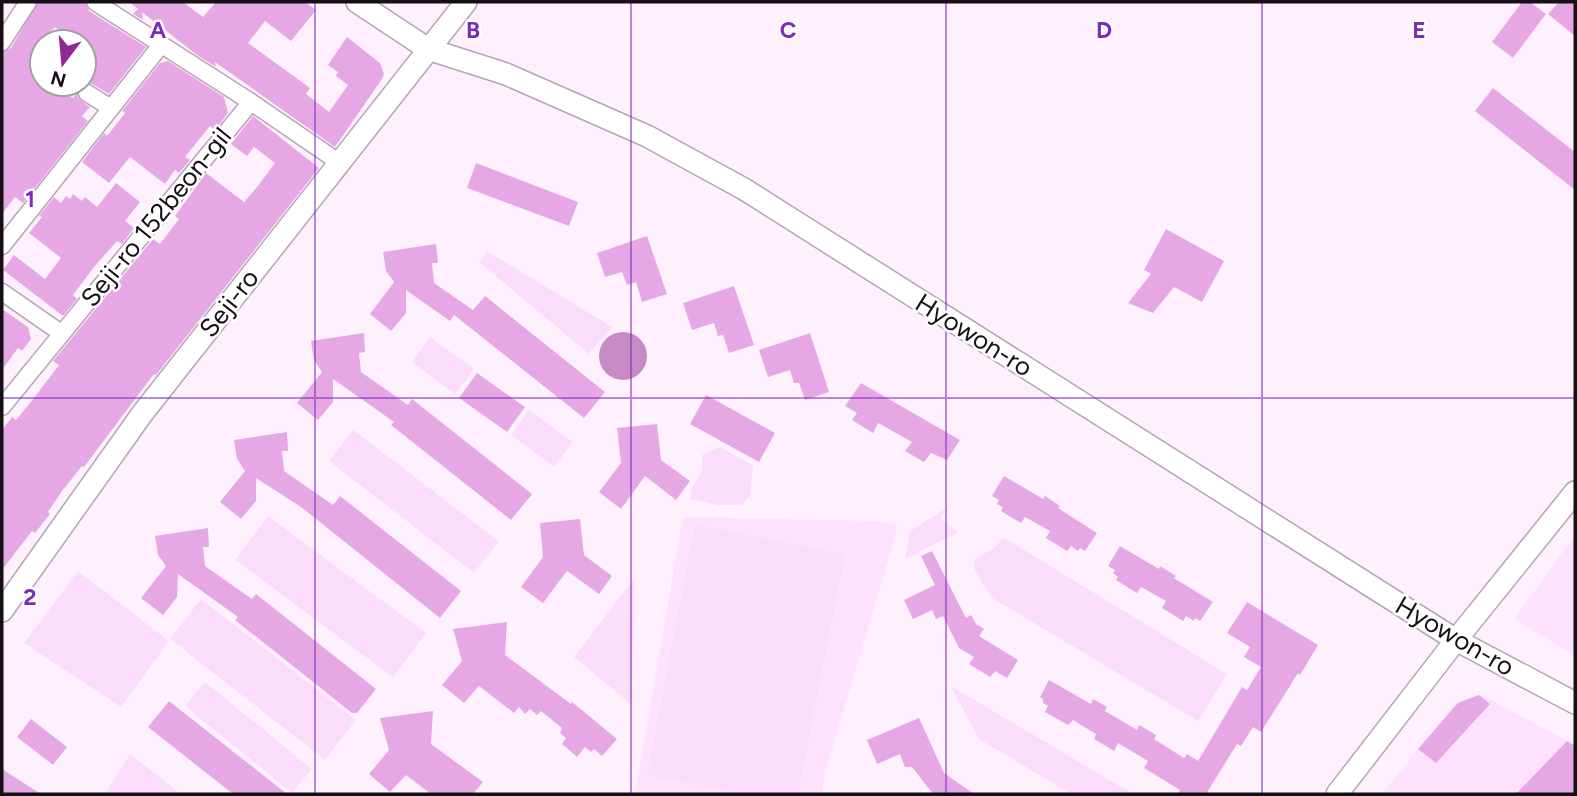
<svg xmlns="http://www.w3.org/2000/svg" width="1577" height="796" font-family="Figtree,sans-serif">
<style>
.built{fill:#fee2fd}
.green{fill:#fbdcfa}
.water{fill:#c68ac5}
.building{fill:#e6a8e5}
.lines{fill:none;stroke-linecap:round;stroke-linejoin:round}
.minor-casing{stroke:#b8a3b7;stroke-width:19}
.tertiary-casing{stroke:#b8a3b7;stroke-width:24}
.minor{stroke:#fff;stroke-width:16}
.tertiary{stroke:#fff;stroke-width:21}
.grid{fill:none;stroke:#7b2cbf;stroke-width:2;stroke-opacity:0.55}
.labels{text-anchor:middle;dominant-baseline:central;stroke-width:5;stroke-linejoin:round;paint-order:stroke}
.street-label{font-size:26px;fill:#160f16;stroke:#fff}
.grid-label{font-size:23px;text-anchor:middle;font-weight:bold;fill:#7b2cbf;stroke:#fff;stroke-width:5;stroke-linejoin:round;paint-order:stroke}
</style>
<rect width="100%" height="100%" fill="#fef1fd"/>
<path class="built" d="M683,517L873,521L897,524L896,534L824,777L822,794H635Z
M1575,535V656L1514,619Z
M1480,694L1575,745V794H1382L1456,702Z"/>
<path class="green" d="M487,251L612,327L589,354L479,262Z
M430,337L474,369L455,394L412,362Z
M529,410L573,442L554,467L511,435Z
M353,430L499,541L474,573L329,461Z
M720,447L753,465L750,495L741,505H718L690,499L692,488L702,471V455Z
M947,508L940,519L958,532L905,559L910,531Z
M268,516L426,633L393,677L235,560Z
M695,525L845,554L798,794H748L647,775Z
M1003,537L1227,674L1198,721L992,598L975,571L974,561C985,549 991,556 1003,537Z
M78,571L169,641L121,707L24,643Z
M634,579L632,705L574,657Z
M201,599L356,720L325,760L170,639Z
M205,682L312,769L292,793L185,706Z
M951,686L1133,794H1071L979,739Z
M130,754L181,794H105Z"/>
<path class="water" d="M599 356a24 24 0 1 1 48 0a24 24 0 1 1-48 0Z"/>
<path class="building" d="M38,2H85L89,11L146,47L109,94L92,84L84,83V39L82,42H74L55,27L42,42V90L46,84H54L73,98L77,93L78,98L90,107L82,116L88,121L23,203L15,197L2,214V52L11,48Z
M129,2H183L203,17L216,2H305L316,10L291,41L265,21L248,43L310,88L306,94L329,112L348,85L336,76L338,72L328,65L347,37L380,63L384,74L382,79L335,147L215,62L216,67L197,55L142,12L143,20L133,14L138,9Z
M1522,2H1530L1546,14L1513,58L1492,42Z
M1559,2H1575V36L1548,14Z
M168,61L224,97L228,113L215,130L210,126L185,157L190,160L179,173L175,170L165,184L130,157L109,183L82,162L104,133L107,136L125,113L122,111L160,63Z
M1493,88L1575,152V190L1475,111Z
M253,116L319,168L156,375L154,374L84,467L82,466L62,491L48,512L50,514L35,533L32,531L2,570V430L12,417L16,420L30,403L59,365L53,361L153,239L160,244L179,219L175,216L206,173L244,202L257,187L275,163L254,147L247,156L231,144Z
M476,163L578,202L569,226L467,188Z
M116,183L140,202L125,221L134,228L122,244L117,241L94,267L73,295L77,299L63,316L3,270L14,255L45,279L61,258L29,233L42,217L39,216L54,197L61,203L66,196L70,199L73,194L82,201L85,197L97,207Z
M1166,229L1224,261L1202,302L1174,287L1153,313L1128,303L1151,274L1144,270Z
M647,236L667,294L642,302L636,282L627,285L622,272L605,277L597,253Z
M436,244L438,263H432L434,283L473,310L485,296L605,392L584,418L454,315L450,321L406,290V313L391,331L370,314L394,282L386,271L383,252Z
M734,286L754,345L729,353L723,335L718,336L714,323L692,330L683,303Z
M2,309L28,327L31,339L22,351L18,348L2,370Z
M364,333L365,352L359,353L361,372L408,405L412,399L532,494L511,520L391,425L394,422L333,379V402L318,420L297,403L322,372L314,360L311,341Z
M810,333L829,392L805,400L799,383H794L790,370L768,377L759,350Z
M477,373L525,407L507,432L459,398Z
M861,383L960,440L947,460L931,453L924,462L905,451L912,442L878,423L873,433L852,420L857,413L845,406Z
M706,395L775,433L759,462L690,424Z
M657,424L661,460L690,481L676,500L645,476L621,509L599,492L621,463L617,428Z
M287,432L288,451H282L284,471L333,505L340,496L461,591L440,618L301,507L256,478V501L241,519L220,502L245,471L237,459L234,440Z
M1004,476L1043,499L1045,496L1060,506L1058,508L1097,533L1085,551L1080,548L1078,551L1071,546L1067,551L1046,538L1050,531L1025,517L1021,523L1001,511L1003,507L997,504L999,500L992,496Z
M580,519L584,555L612,576L599,594L567,571L543,603L521,587L543,557L540,523Z
M208,528L209,547H203L205,566L252,599L256,594L376,689L357,713H352L235,620L238,617L178,574L177,597L163,615L141,598L166,566L158,555L155,536Z
M1120,546L1159,569L1160,566L1176,576L1174,578L1213,602L1200,621L1195,618L1194,621L1186,616L1183,621L1162,608L1166,601L1141,587L1137,593L1116,580L1118,577L1113,573L1115,570L1108,566Z
M932,551L966,618L971,615L976,624L984,629L979,636L1018,660L1007,678L995,671L990,677L969,664L974,657L959,648L943,616L936,619L932,610L913,619L904,600L935,585L921,556Z
M1247,602L1318,645L1300,675L1298,673L1261,732L1253,727L1241,746L1237,744L1206,794H1177L1180,790L1144,768L1148,761L1118,743L1114,751L1094,739L1096,734L1073,720L1068,725L1045,712L1048,706L1043,703V699L1040,697L1049,680L1091,704L1093,699L1107,707L1105,711L1137,730L1139,725L1156,735L1154,739L1184,758L1187,754L1198,761L1242,687L1247,690L1261,667L1244,657L1250,647L1227,633Z
M507,622L505,655L571,704L572,702L617,739L602,756L594,749L591,752L585,747L577,757L562,744L566,738L560,733L562,728L541,711L537,715L530,709L525,714L519,707L514,713L479,686L464,703L442,685L462,661L453,629Z
M1479,695L1490,704L1436,763L1418,749L1458,703Z
M169,701L287,794H233L148,727Z
M433,711L431,744L483,782L473,794H431L406,775L390,792L369,774L389,750L380,718Z
M919,718L944,773L974,794H933L912,767H905L900,754L877,764L867,740Z
M31,719L67,747L53,765L17,737Z
M1567,741L1575,746V794H1516Z
M2,769L16,778L41,794H2Z"/>
<g class="lines">
<defs>
<path id="minor" d="M95,2L251,102L340,163
M2,42L28,2
M87,93L111,108
M2,246L161,45
M2,292L61,333
M2,407L251,102"/>
<path id="tertiary" d="M357,2L428,49L506,74L647,136L744,189L1456,640L1575,703
M2,611L142,414L466,2
M1337,794L1456,640L1575,492"/>
</defs>
<use href="#minor" class="minor-casing"/>
<use href="#tertiary" class="tertiary-casing"/>
<use href="#minor" class="minor"/>
<use href="#tertiary" class="tertiary"/>
</g>
<path class="grid" d="M315,2V794M631,2V794M946,2V794M1262,2V794M2,398H1575"/>
<g class="labels">
<g class="street-label">
<text transform="translate(156 217) rotate(-51)">Seji-ro 152beon-gil</text>
<text transform="translate(229 303) rotate(-52)">Seji-ro</text>
<text transform="translate(974 335) rotate(32)">Hyowon-ro</text>
<text transform="translate(1455 636) rotate(30)">Hyowon-ro</text>
</g>
</g>
<g class="grid-label">
<text x="158" y="38">A</text>
<text x="473" y="38">B</text>
<text x="788" y="38">C</text>
<text x="1104" y="38">D</text>
<text x="1419" y="38">E</text>
<text x="30" y="207">1</text>
<text x="30" y="605">2</text>
</g>
<rect width="1577" height="796" fill="none" stroke="#160f16" stroke-width="7"/>
<g transform="translate(63 63) rotate(196)"><circle r="33" fill="#ffffff" stroke="#a29fa2" stroke-width="2"/>
<path d="M0-5L12 26L0 18L-12 26Z" fill="#8e2990"/>
<text y="-10" font-size="19" font-weight="bold" text-anchor="middle" fill="#160f16">N</text>
</g>
</svg>
